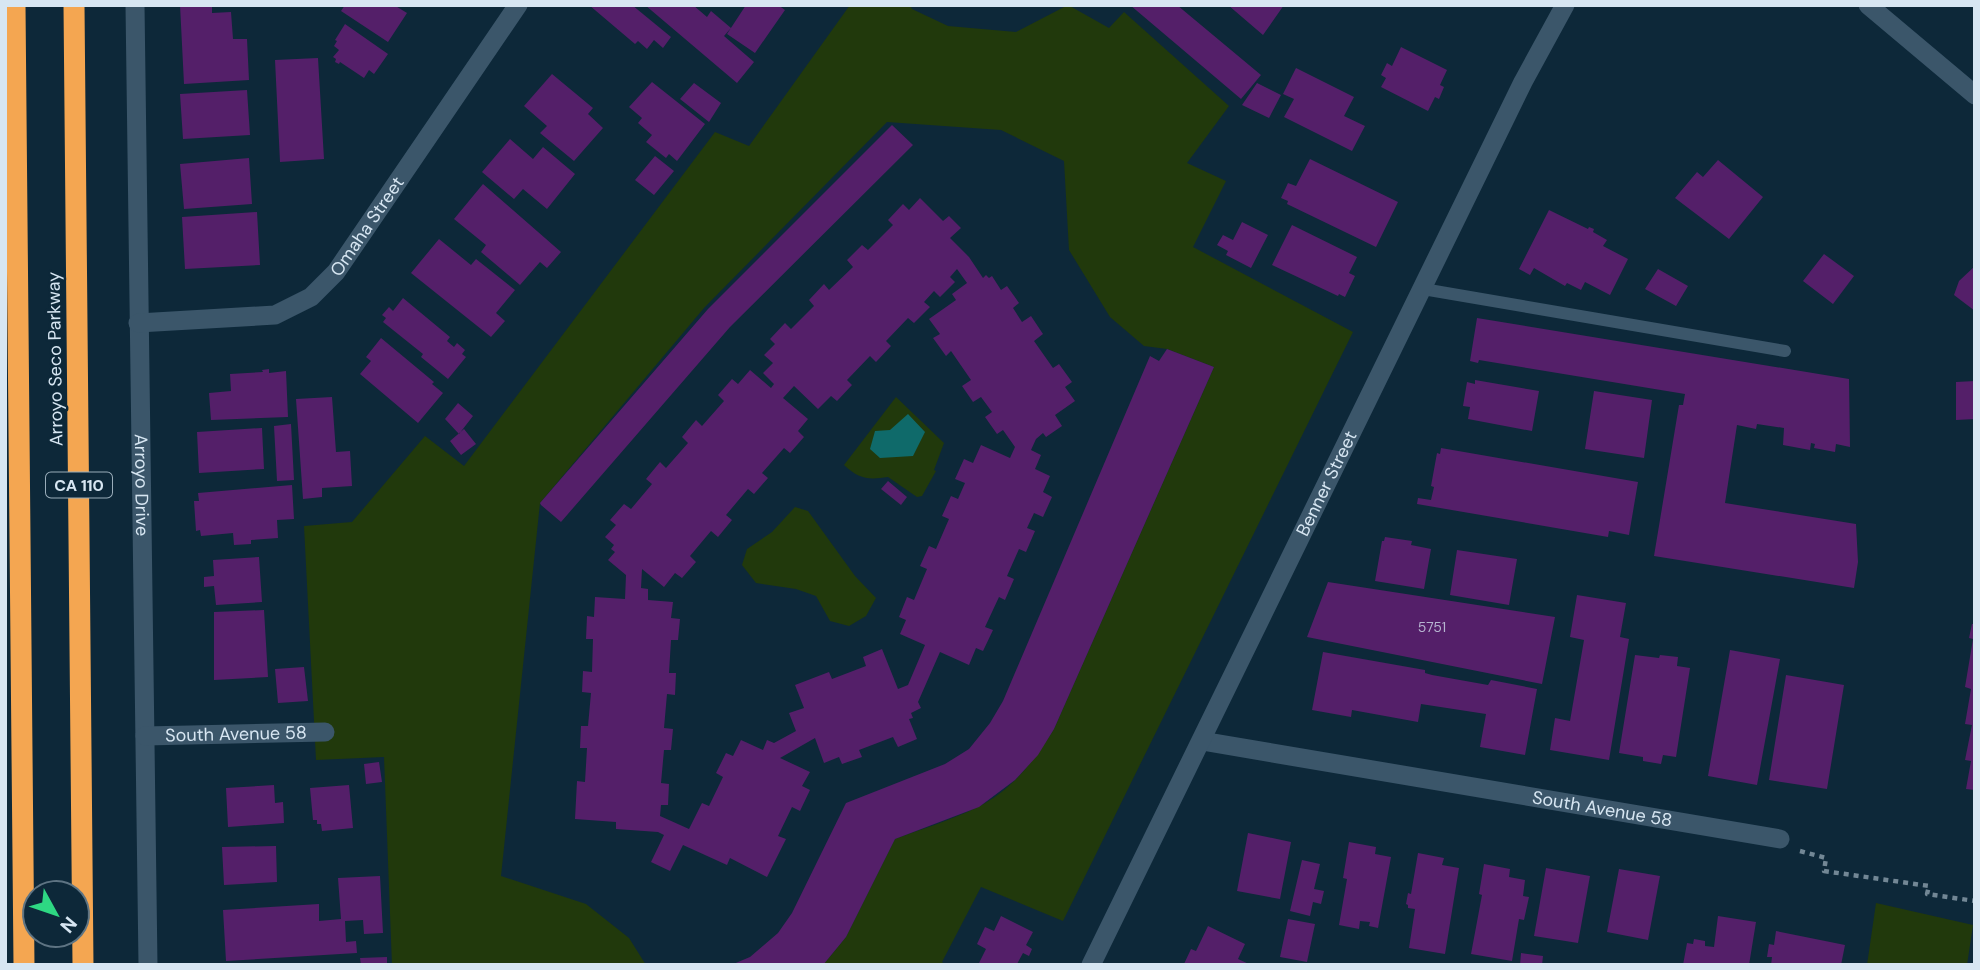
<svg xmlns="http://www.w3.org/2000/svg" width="1980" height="970" font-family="'DM Sans',sans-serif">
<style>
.green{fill:#21390c}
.water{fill:#0f6a6a}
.building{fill:#541f69;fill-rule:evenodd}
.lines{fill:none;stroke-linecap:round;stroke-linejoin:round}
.path{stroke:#728795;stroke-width:4.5;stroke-dasharray:5 5;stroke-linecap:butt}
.service{stroke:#3b566a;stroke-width:12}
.minor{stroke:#3b566a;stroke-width:19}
.tertiary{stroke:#3b566a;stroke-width:19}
.motorway{stroke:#f4a651;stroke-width:21}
.labels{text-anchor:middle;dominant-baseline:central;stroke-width:5;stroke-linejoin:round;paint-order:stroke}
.number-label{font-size:14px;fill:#b6b4d0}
.shield{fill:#0d2839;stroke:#9aadba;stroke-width:2}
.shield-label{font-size:16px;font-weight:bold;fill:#d7e6f2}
.street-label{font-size:18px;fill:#d7e6f2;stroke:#0d2839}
</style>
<rect width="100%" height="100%" fill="#0d2839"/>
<path class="green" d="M850,5H910L912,9L948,26L1016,32L1068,5L1109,28L1124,12L1229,106L1187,163L1226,181L1193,247L1353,332L1063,921L981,887L942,962L946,965H823L846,937L895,839C922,829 951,820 978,807C1011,791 1035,760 1054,729L1214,367L1167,349L1144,346L1110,317L1069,250L1064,161L1001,130L887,122L704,308L540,503L501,876L586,904L629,938L646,965H392L384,757L316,760L304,526L352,522L425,436L464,466L715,132L749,146Z
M896,397L944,443L934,470L936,471L922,496L917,497L888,477C868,480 859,479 844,465Z
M795,507L808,511L855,576L876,598L866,616L849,626L830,621L816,596L796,589L756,583L742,565L747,549L772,532Z
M1876,903L1973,925L1967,965H1867Z"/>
<path class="water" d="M908,414L925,432L913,456L880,458L870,449L875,431L890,430Z"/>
<path class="building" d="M180,5H212V13L231,12L233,39H247L249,80L184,84Z
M345,5H394L407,13L388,42L341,11Z
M589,5H632L671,37L663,48L654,40L647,49L638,41L635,44Z
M645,5H693L707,17L711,11L731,28L724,36L754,62L737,83Z
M746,5H778L785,10L755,53L727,34Z
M1130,5H1177L1261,75L1241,99Z
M1228,5H1284L1263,35Z
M345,24L388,54L374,74L369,70L364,78L340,62L339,64L335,62L336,59L333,57L339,50L334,46L337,41L335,40Z
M1401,47L1447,70L1440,85L1444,87L1439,99L1435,97L1428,111L1381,87L1386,78L1381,75L1387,63L1392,66Z
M318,58L324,159L280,162L275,60Z
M1296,68L1354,97L1344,116L1365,126L1352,151L1284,117L1294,99L1283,94Z
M552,74L593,108L588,114L603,128L574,161L540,133L547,126L524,106Z
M652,82L705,124L677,161L669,154L666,158L646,142L652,135L638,123L642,118L629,107Z
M694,83L721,103L709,122L680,99Z
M1257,83L1281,95L1269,118L1242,105Z
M247,90L250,135L183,139L180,94Z
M892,125L913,145L730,327L561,522L541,505L540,503L708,309Z
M510,139L533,159L543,147L575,174L547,209L523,189L514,199L482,172Z
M655,156L674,171L654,195L635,180Z
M249,158L252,204L184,209L180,164Z
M1310,159L1398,202L1376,247L1287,204L1288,201L1281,198L1288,183L1296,186Z
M1718,160L1763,197L1729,239L1675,198L1697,172L1703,177Z
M483,184L561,252L547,268L540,262L520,285L481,252L486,245L454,219Z
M920,198L943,221L949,216L961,228L950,238L969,257L983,278L986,275L989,278L992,276L1001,290L1007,286L1019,303L1013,308L1022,322L1031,316L1043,334L1034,341L1053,368L1059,364L1072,382L1065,387L1075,401L1055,415L1062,426L1046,437L1043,433L1036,439L1031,450L1041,455L1035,469L1050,476L1043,492L1052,497L1043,517L1034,513L1027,528L1035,531L1026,552L1019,549L1007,576L1014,579L1005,600L999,597L985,627L993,630L983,651L976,648L969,665L940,652L918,702L921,708L911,713L913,718L909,719L917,739L898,747L893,737L859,750L862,757L842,764L839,757L824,763L815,738L780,758L810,772L802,786L810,790L800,811L792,807L778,836L786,839L767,877L730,858L727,865L683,845L670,871L651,862L664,835L658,832L616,829V822L575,819L577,781L585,782L587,748H580L581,726H588L591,693L582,692L583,671L592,672L593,639H586L587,616L594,617L595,597L625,599L626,575L608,560L615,552L611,549L614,545L605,537L616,525L610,520L624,504L631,509L652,484L646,479L660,462L666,468L688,443L682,437L696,420L702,426L724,401L718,395L732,379L738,384L750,370L771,388L774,384L763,373L773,363L764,355L775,344L770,339L785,323L791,329L814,306L809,300L824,284L829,290L853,267L847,260L862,245L868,250L893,225L888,220L903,204L909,210ZM957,269L967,283L952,294L956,300L929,319L940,334L933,338L946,356L951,351L971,380L962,386L973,402L981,397L992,412L985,417L997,434L1003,430L1015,447L1010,458L981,445L973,463L964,459L955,479L965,483L958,499L951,496L942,516L949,519L936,549L929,546L920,566L927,569L914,600L907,597L899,617L906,620L900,634L925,645L908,685L898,689L882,649L863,657L866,666L832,679L829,672L795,685L804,708L789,713L796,731L774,743L767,740L763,750L741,740L733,756L726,753L716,773L723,777L709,806L702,803L689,829L660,816L661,805H668L669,784L661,783L664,750H671L673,729L664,728L667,694L675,695L676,673H669L671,640H678L680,619L671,618L673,602L648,600V589L641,588L642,569L664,587L675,573L682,578L696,562L690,556L711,531L718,537L732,520L726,515L748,489L754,494L768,478L762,473L784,448L790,453L804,437L798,431L808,419L783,398L794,386L818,409L831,396L837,401L852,385L847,380L870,356L876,362L891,346L886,341L908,318L914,323L930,307L924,302L934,291L940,297L955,282L950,277Z
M1549,210L1588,229L1589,227L1594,229L1593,232L1607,240L1603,246L1628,259L1610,295L1585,282L1581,290L1567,283L1565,286L1534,268L1530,275L1519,269Z
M257,212L260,265L185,269L182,217Z
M1242,222L1268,235L1251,268L1226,255L1228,251L1217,245L1223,235L1233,240Z
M1292,225L1357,257L1349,273L1355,276L1345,297L1339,294L1338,296L1272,265Z
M439,239L471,265L476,259L515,290L496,313L505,321L491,337L411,273Z
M1824,254L1854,276L1833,304L1803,281Z
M1975,266V311L1954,295L1959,281Z
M1658,269L1688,286L1676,306L1645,289Z
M403,298L450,337L447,341L454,347L457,343L465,350L462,354L466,357L448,379L421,357L423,354L383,322L386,318L382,315L389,307L393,311Z
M1477,318L1849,379L1850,447L1836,444L1835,452L1814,448L1815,444L1811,443L1810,450L1783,445L1784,428L1757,424L1756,429L1737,425L1725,503L1856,524L1858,562L1854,588L1654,556L1679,405H1683L1685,394L1479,360L1478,363L1470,361Z
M381,338L434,382L432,384L443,393L418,423L360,374L371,361L366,357Z
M1167,349L1214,367L1054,729L1038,755L1015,780L979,807L895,839L846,937L823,965H731L750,957L778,933L792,913L846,803L945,764L969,749L990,723L1003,701L1150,356L1159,361Z
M269,369V373L286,371L288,417L211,420L209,393L231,391L230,374L263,372L262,370Z
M1475,380L1539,391L1532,431L1468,419L1470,407L1463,406L1467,382L1475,384Z
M1975,381V419L1956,420V382Z
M1594,391L1652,400L1644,458L1585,449Z
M332,397L336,452L350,451L352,486L322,488V497L303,499L296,399Z
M458,403L473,416L459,434L445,419Z
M291,424L294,480L277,481L274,426Z
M262,428L264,469L199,473L197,432Z
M464,429L476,444L461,455L450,441Z
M1441,448L1638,482L1629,535L1609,531L1608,537L1417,504L1418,498L1431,500L1434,487L1431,486L1437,453L1440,454Z
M888,481L907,497L901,505L881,489Z
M292,485L294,519L277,520L278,538L251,540V544L234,545L233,533L201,536L200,530L196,531L194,501H199L198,493Z
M1385,537L1412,541L1411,545L1431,549L1424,589L1375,581L1382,541H1384Z
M1457,550L1517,559L1509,605L1450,595Z
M259,557L262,602L216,605L214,586L204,587V577L214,576L213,560Z
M1328,582L1555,617L1542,684L1307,637Z
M1577,595L1626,603L1620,637L1629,639L1609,760L1550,750L1555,718L1570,721L1584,640L1570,637Z
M264,610L268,677L214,680V612Z
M1972,624H1975V790L1966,789L1971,761L1965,760L1972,725L1965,724L1971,689L1965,687L1973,639L1969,638Z
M1730,650L1780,659L1757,785L1708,776Z
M1323,652L1425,670V673L1432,675L1488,685L1491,680L1537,689L1525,755L1480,747L1486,714L1421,704L1418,722L1352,710L1351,717L1312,710Z
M1635,655L1659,658L1660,655L1678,657L1677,666L1690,668L1676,757L1663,755L1661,764L1643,761V757L1619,753Z
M304,667L308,701L278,703L275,669Z
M1786,675L1844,685L1827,789L1769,780Z
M379,762L382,782L366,784L364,764Z
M274,785L275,803L283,802L284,823L228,827L226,788Z
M349,785L353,828L322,831L321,824H317V820H313L310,788Z
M1248,833L1291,842L1280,899L1237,891Z
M1349,842L1376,847L1375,854L1391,857L1378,928L1369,926L1370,922L1360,921L1359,929L1339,925L1347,879L1343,878Z
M276,846L277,882L224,885L222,847Z
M1418,853L1444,858L1442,865L1459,868L1445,954L1409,948L1415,909L1408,908V905L1406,904L1408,893L1411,894Z
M1302,860L1320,864L1314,889L1324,891L1321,904L1313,902L1310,916L1290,911Z
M1484,864L1510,869L1509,877L1525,880L1523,896L1529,897L1524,920L1519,919L1512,961L1471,954L1482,895L1479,894Z
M1546,868L1590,876L1578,943L1534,936Z
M1619,869L1660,876L1648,940L1607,932Z
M380,876L383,933L364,934L363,920L345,921L346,942L356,941L357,953L226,961L223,910L319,904V921L341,919L338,878Z
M1001,916L1033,932L1026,945L1032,949L1029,956L1023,953L1017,964L1015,963L1014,965H978L986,949L977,944L985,927L994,931Z
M1718,916L1756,922L1749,965H1683L1687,943L1693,944L1694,939L1705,941V946L1714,947Z
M1288,919L1315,924L1307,962L1280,957Z
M1208,926L1245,944L1238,959L1251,965L1184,964L1191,949L1196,951Z
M1776,931L1845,945L1841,965H1771L1772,957H1767L1769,944L1774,945Z
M1521,953L1543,956L1542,965H1520Z
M387,957V965H361L360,958Z"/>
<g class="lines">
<path class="path" d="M1800,851L1826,858L1824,871L1929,886L1927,894L1975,901"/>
<path class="service" d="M1423,289L1785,351"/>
<g class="minor">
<path id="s1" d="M135,5L148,965"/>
<path id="s2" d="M138,323L275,315L311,297L336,272L518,5"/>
<path id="s3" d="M145,736L325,732"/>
<path id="s4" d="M1202,741L1780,839"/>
</g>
<g class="tertiary">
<path d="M1868,5L1975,95"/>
<path id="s5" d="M1091,965L1523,82L1565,5"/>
</g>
<path class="motorway" d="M15,5L24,965
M74,5L83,965"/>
</g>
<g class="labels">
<g class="number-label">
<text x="1432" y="627">5751</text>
</g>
<rect class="shield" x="46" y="472.5" width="66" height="25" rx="5"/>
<g class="shield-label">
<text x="79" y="485">CA 110</text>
</g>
<g class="street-label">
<text stroke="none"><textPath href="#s2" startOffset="268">Omaha Street</textPath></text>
<text transform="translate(55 359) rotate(-91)">Arroyo Seco Parkway</text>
<text stroke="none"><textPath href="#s1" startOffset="480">Arroyo Drive</textPath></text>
<text stroke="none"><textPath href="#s5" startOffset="536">Benner Street</textPath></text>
<text stroke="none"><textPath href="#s3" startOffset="91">South Avenue 58</textPath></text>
<text stroke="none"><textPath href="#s4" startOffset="406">South Avenue 58</textPath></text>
</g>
</g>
<rect width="1980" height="970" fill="none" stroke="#d7e6f2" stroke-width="14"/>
<g transform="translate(56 914) rotate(130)"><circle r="33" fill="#0d2839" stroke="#5e7483" stroke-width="2"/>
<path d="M0-5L12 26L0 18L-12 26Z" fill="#2ed883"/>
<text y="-10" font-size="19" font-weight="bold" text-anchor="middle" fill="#d7e6f2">N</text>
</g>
</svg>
